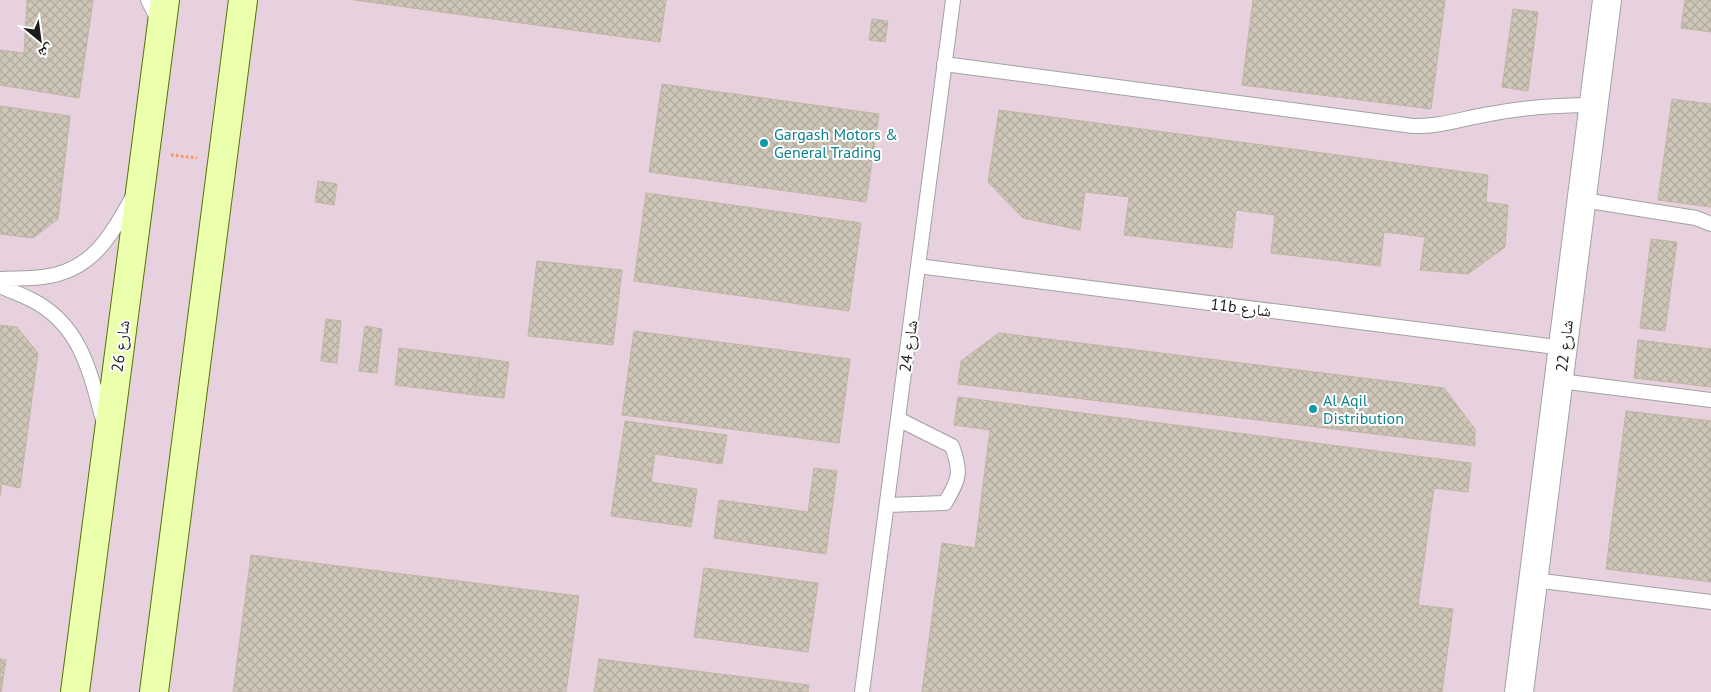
<svg xmlns="http://www.w3.org/2000/svg" width="1711" height="692" font-family="'PT Sans','Noto Naskh Arabic',sans-serif">
<style>
.industrial{fill:#e8d1df}
.building{fill:url(#building-cross-hatch);stroke:#c1b5a1}
.lines{fill:none;stroke-linecap:round;stroke-linejoin:round}
.service-casing{stroke:#a2a2a2;stroke-width:16}
.minor-casing{stroke:#a2a2a2;stroke-width:30}
.secondary-casing{stroke:#517500;stroke-width:30}
.path{stroke:#ff8f60;stroke-width:3;stroke-dasharray:2.5 2.5;stroke-linecap:butt}
.service{stroke:#fff;stroke-width:14}
.minor{stroke:#fff;stroke-width:28}
.secondary{stroke:#ebffad;stroke-width:28}
.culture-dot{fill:#0f9aa8;stroke:#fff;stroke-width:2}
.labels{text-anchor:middle;dominant-baseline:central;stroke-width:4;stroke-linejoin:round;paint-order:stroke}
.culture-label{font-size:16px;fill:#0d838f;stroke:#fff;text-anchor:start}
.street-label{font-size:16px;fill:#1b1b1b;stroke:#fff}
</style>
<defs>
<pattern id="building-cross-hatch" width="8" height="8" patternUnits="userSpaceOnUse" patternTransform="scale(1.25)"><rect width="8" height="8" fill="#cec6b8"/><path d="M0 0l8 8M0 8l8-8" fill="none" stroke="#b0aa9e"/></pattern>
</defs>
<rect width="100%" height="100%" fill="#eeecdf"/>
<path class="industrial" d="M0,0H1711V692H0Z"/>
<path class="building" d="M27,0H93L79,98L0,85V50L24,53Z
M354,0H666L660,42Z
M1253,0H1445L1431,109L1242,85Z
M1685,0H1711V32L1681,28Z
M1513,9L1538,12L1528,91L1502,87Z
M872,19L888,21L885,42L869,40Z
M662,84L879,114L866,202L649,172Z
M1672,99L1711,104V207L1658,200Z
M0,106L70,116L58,219L33,238L0,234Z
M999,110L1488,175L1486,202L1508,205L1505,247L1468,274L1420,270L1425,237L1384,232L1380,266L1271,253L1275,215L1236,210L1232,248L1124,235L1129,197L1085,192L1080,230L1023,218L988,182Z
M318,181L337,184L334,205L315,202Z
M646,193L861,223L849,311L634,281Z
M1651,239L1677,242L1665,331L1640,328Z
M537,261L622,270L613,345L528,336Z
M326,319L341,321L337,363L321,361Z
M0,325L17,327L38,353L20,488L2,484L0,496Z
M365,326L382,329L377,373L359,371Z
M634,331L850,359L839,443L622,415Z
M999,333L1444,388L1475,429V446L958,384L961,361Z
M1638,340L1711,349V387L1634,378Z
M399,348L480,358L475,395L395,385Z
M480,358L509,362L504,398L475,395Z
M958,397L1471,463L1468,492L1434,488L1418,605L1453,609L1442,692H922L942,543L975,548L990,430L954,425Z
M1626,411L1711,421V582L1606,569Z
M625,421L727,435L722,464L655,454L651,482L697,489L691,527L611,516Z
M814,468L837,471L826,554L714,538L719,500L808,512Z
M251,555L579,596L566,692H233Z
M704,568L818,583L808,652L694,637Z
M0,659L6,660L1,692H0Z
M599,659L809,685L808,692H594Z"/>
<g class="lines">
<defs>
<path id="service" d="M148,0L159,22
M944,64L1413,126C1440,127 1464,118 1490,114C1525,107 1559,105 1595,105
M1583,200L1696,218L1711,224
M918,266L1564,348
M0,279C14,278 29,279 43,277C92,271 110,237 132,198
M0,286C11,291 22,295 32,300C81,325 90,372 103,420
M1560,381L1711,400
M887,505L945,503C959,480 962,473 952,446L898,419
M1534,580L1711,602
M862,692L953,0"/>
<path id="minor" d="M1519,692L1607,0"/>
<path id="secondary" d="M75,692L165,0
M154,692L243,0"/>
</defs>
<use href="#service" class="service-casing"/>
<use href="#minor" class="minor-casing"/>
<use href="#secondary" class="secondary-casing"/>
<path class="path" d="M171,155L197,158"/>
<use href="#service" class="service"/>
<use href="#minor" class="minor"/>
<use href="#secondary" class="secondary"/>
</g>
<g class="culture-dot">
<circle cx="764" cy="143" r="5"/>
<circle cx="1313" cy="409" r="5"/>
</g>
<g class="labels">
<g class="culture-label">
<text x="774" y="134">Gargash Motors &amp;<tspan x="774" dy="18">General Trading</tspan></text>
<text x="1323" y="400">Al Aqil<tspan x="1323" dy="18">Distribution</tspan></text>
</g>
<g class="street-label">
<text transform="translate(1241 307) rotate(7)">11b شارع</text>
<text transform="translate(120 346) rotate(-82)">شارع 26</text>
<text transform="translate(908 346) rotate(-82)">شارع 24</text>
<text transform="translate(1564 346) rotate(-83)">شارع 22</text>
</g>
</g>
<g transform="translate(40 40) rotate(151)" stroke="#ffffff" stroke-width="4" paint-order="stroke">
<path d="M0-4L9 19L0 12L-9 19Z" fill="#1b1b1b"/>
<text y="-8" font-size="14" font-weight="bold" text-anchor="middle" fill="#1b1b1b">ش</text>
</g>
</svg>
